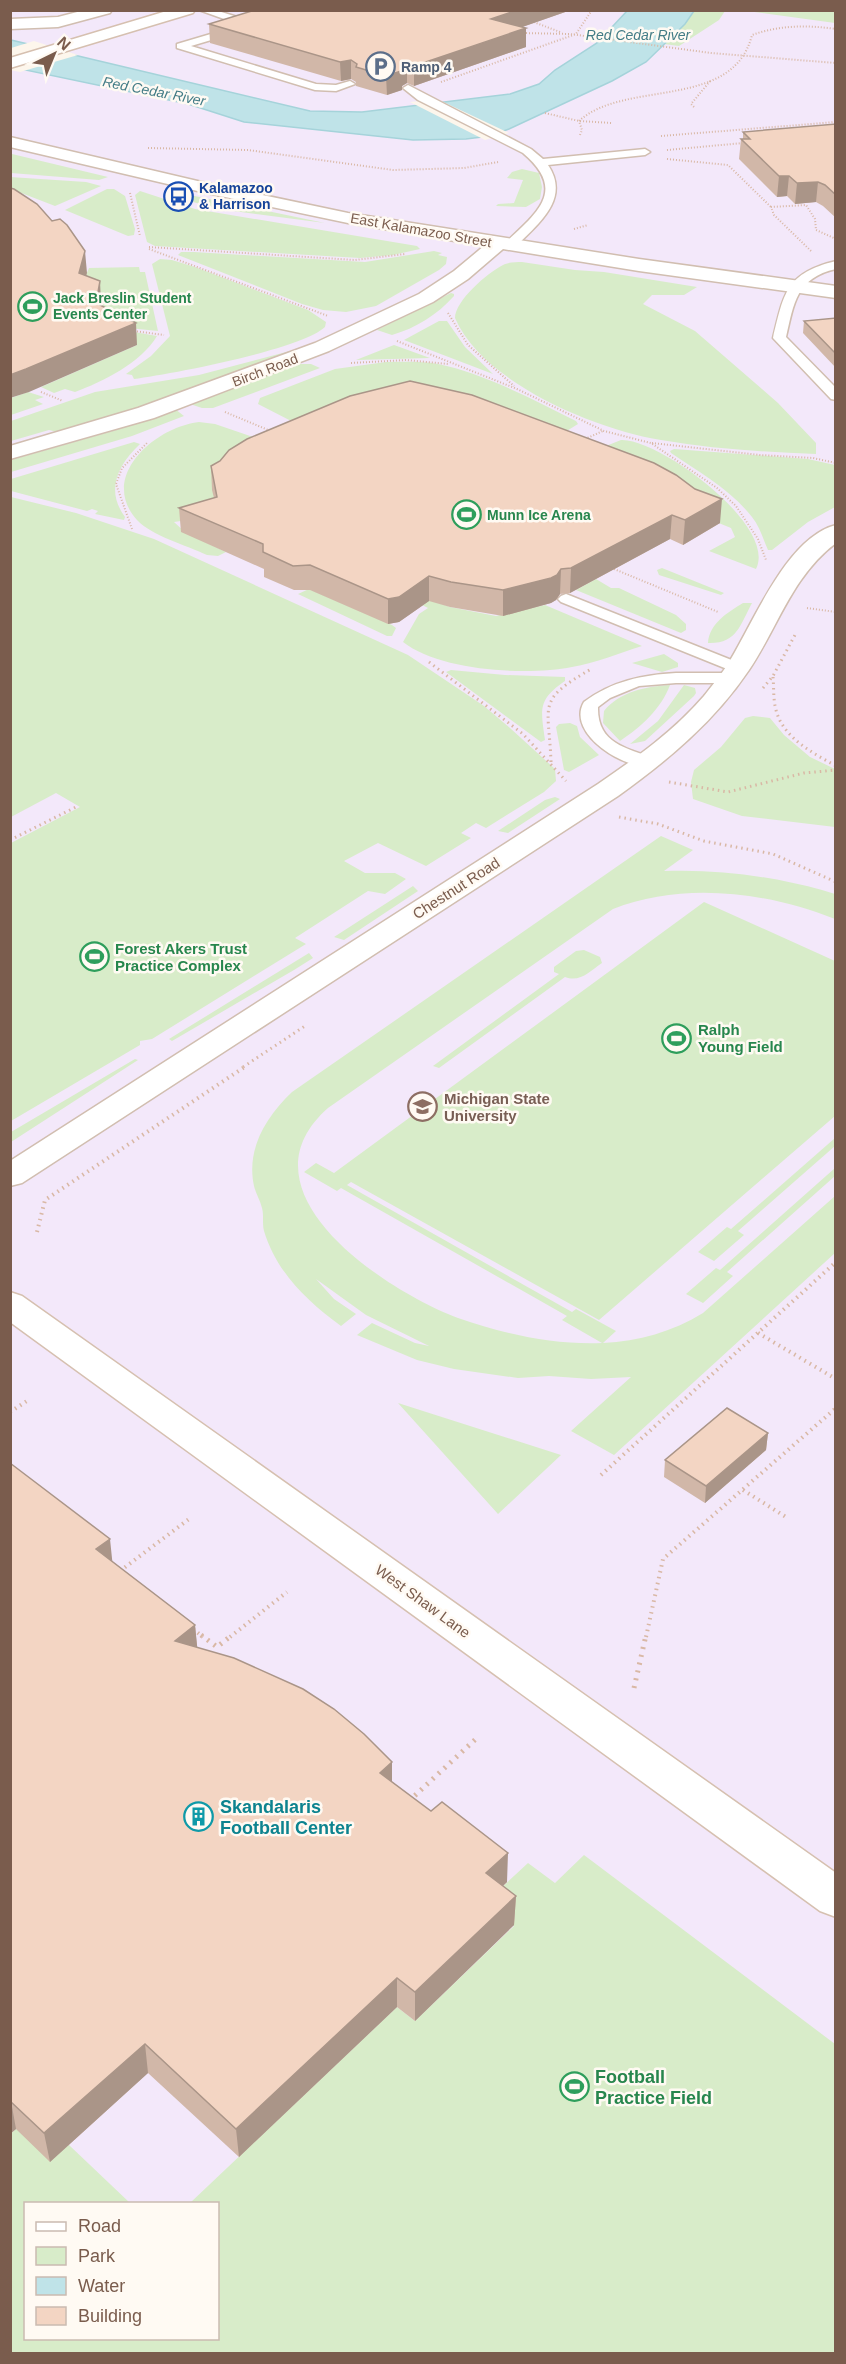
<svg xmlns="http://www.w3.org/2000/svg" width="846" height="2364" font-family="Helvetica,sans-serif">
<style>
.education{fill:#f3e8fa;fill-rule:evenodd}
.green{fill:#d8ecc9}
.water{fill:#bfe3e8;stroke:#a5d3da;stroke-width:1.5}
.pier{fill:#fdf6ec}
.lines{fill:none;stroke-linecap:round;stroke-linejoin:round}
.lane-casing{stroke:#d1beb0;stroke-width:3}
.street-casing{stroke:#d1beb0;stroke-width:3}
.secondary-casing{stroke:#d6c0b0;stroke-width:3}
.path-far3{stroke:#d9b8a5;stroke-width:2;stroke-dasharray:1 2;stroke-linecap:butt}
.path-far2{stroke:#d9b8a5;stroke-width:3;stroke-dasharray:1.5 4;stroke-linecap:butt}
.path-far1{stroke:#d9b8a5;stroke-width:4;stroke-dasharray:1.5 4.5;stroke-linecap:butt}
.path{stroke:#d9b8a5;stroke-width:5;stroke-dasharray:2 6;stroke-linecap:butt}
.lane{fill:#fff;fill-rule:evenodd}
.street{fill:#fff;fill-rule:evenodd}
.secondary{fill:#fff;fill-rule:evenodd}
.wall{fill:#d1b7a8}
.shaded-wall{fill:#aa9588}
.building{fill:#f3d5c3;stroke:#aa9588;stroke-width:1.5}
.labels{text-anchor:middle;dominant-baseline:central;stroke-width:5;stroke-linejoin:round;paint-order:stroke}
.far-water-label{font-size:14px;font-style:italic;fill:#437c86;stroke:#fffaf3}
.far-service-label{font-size:14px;font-weight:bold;fill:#4e5e75;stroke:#fffaf3;text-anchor:start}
.far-transit-label{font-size:14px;font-weight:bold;fill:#164399;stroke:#fffaf3;text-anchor:start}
.far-street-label{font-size:14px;fill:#7a5c4d;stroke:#fffaf3}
.far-leisure-label{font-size:14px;font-weight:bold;fill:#27864d;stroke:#fffaf3;text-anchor:start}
.street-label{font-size:15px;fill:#7a5c4d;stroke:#fffaf3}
.leisure-label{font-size:15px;font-weight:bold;fill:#27864d;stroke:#fffaf3;text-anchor:start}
.education-label{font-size:15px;font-weight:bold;fill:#785e54;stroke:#fffaf3;text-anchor:start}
.near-culture-label{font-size:18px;font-weight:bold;fill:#0d838f;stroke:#fffaf3;text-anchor:start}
.near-leisure-label{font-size:18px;font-weight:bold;fill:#27864d;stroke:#fffaf3;text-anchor:start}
</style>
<rect width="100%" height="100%" fill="#fdf6ec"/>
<path class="education" d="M11,11H835V2353L11,2354ZM26,2204H218V2338H26Z"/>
<path class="green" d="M694,11H725L719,20L679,46L664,44L685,24Z
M747,11H835V23Z
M11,153L12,154L108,177L99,180L11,173Z
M522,169L539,173L542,187L540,199L526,207L496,206L498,204L514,203L523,180L507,178L512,172Z
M10,177L86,182L101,186L55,206L11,189Z
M107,189H114L125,196L135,229L134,235L128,236L65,210Z
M140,191L195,209L417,246L420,249L393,255L360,258L155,246L147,242L135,195Z
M185,194L325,223L218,209L179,198Z
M434,251L442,253L438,255L447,257L446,264L439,270L376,306L346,312L323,310L302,304L178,255L181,252H194L365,262Z
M160,259L172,260L195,267L308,310L326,322L325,327C300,350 171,374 134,379L132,375L126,374L151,356L170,336L152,264Z
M522,262L575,270L604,272L697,287L684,295H652L643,304L695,331L778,403L816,443V454C764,452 713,449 661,440C595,429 483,383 455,318C455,301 487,273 503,265C508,262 516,262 522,262Z
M139,267L140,272H145L158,331L109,326L57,304L86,275L89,268Z
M451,293L454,294V296C437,315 416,328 392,335L377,330Z
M439,321H447L465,347L493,374L404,340Z
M117,329L157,336C141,363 102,382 75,392L65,389L54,393L41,387L137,345Z
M394,345L430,358L356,360Z
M309,346L147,406L61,433L49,430L11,441V421L95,392L199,375Z
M386,362C403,362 421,361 438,364C483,373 534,400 576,421L578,424L557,437L297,424L258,404L260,398L335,369Z
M299,364H311L320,368L213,408H202L190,404Z
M28,392L44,397L35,400L43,404L11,415V398Z
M175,409L184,416L132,436L11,472V460L116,430Z
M199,422L215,424L262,440L221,515L174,522L186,533L226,552L218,556L207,555C186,545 152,536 137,520C98,477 155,427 199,422Z
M621,440C659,438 778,526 756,569L709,551L735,537L731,528L694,513L596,450Z
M134,442L140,444C118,465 105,490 125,517L124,520L95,514L98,511L92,509L87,511L11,491V479Z
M674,449L808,459L835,465V507L808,522L772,550H768C763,539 760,527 752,517C731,490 699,472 671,453L670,451Z
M11,497L76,513L154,539L408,655L484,706L510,728L555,769L556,781L544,792L486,828L476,823L461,833L471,838L426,866L378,843L344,861L365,873H395L406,879L385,894L368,891L295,938L306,944L152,1039L140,1041V1045L11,1121V843L80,807L56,793L11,817Z
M662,568L724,593L721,595L659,575L657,570Z
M596,579L611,588H619L676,615L686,624V630L681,633L576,590Z
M309,589L392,625L396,628L392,636H387L298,594Z
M429,599L450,607L496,616L545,605L642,646C619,653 596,663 572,667C527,676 440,671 403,642L419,614L428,608L420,604Z
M743,603H752C740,625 737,644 708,643C709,624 728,612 743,603Z
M664,654L678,663V667L662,672L632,663Z
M451,670L505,675L565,677V681C537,700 541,710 545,740L541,742L446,672Z
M670,685C661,709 641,727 620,741L603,723L604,711C619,692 647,686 670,685Z
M684,685L695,688L696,693L694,696L645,741L630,744L658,721Z
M753,716L770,718L784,735L810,757L835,769V827L742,816L693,799L691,782L694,770L721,747L745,718Z
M570,723L577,726L580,737L599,755L569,772L564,770L556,727L559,724Z
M555,797L560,799L508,833L498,831L545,800Z
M661,836L693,850L664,871C718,869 770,876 822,890L835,894V919C767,892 683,881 613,909L328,1108C233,1192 388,1292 458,1318C504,1334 554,1345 602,1343L562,1320L567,1316L341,1188L337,1191L304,1172L316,1163L334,1173L704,902L835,961V1116L599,1320L351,1182L347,1185L572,1312L576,1309L616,1331L603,1343C639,1341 672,1332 703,1313L835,1196V1253L614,1455L571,1431L631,1377L591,1379L549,1376L518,1378L454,1369L417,1360L357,1335L372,1323L415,1343L429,1346L366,1315L316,1279L334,1299L356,1314L341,1326C307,1301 277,1273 264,1231C262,1223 264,1215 262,1208C260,1200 256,1194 254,1186C246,1149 266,1117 292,1092Z
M413,886L418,891L344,940L334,937Z
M584,950L600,957L602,963C590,971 580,983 565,977L439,1068L433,1066L559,974L554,972V967L576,951Z
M309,953L313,958L294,970L172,1041L169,1039Z
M135,1059L138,1060L11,1142V1132Z
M835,1138V1146L738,1231L744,1235L714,1261L698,1252L727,1227L731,1229Z
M835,1168V1176L727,1272L733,1276L703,1303L686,1294L716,1268L720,1270Z
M398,1403L561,1455L498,1514Z
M584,1855L835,2044V2353H11L10,2134L16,2129L69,2145L130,2203L26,2204V2338H218V2204L190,2203L397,2007L415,2021L514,1926L485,1903L528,1863L555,1883Z"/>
<path class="water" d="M627,11H694L685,24L646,62L612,81L509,129L490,136L466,139L413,140L244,122L188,104L11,67V40L310,111L362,112L510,94L539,84L555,70L597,43Z"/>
<path class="pier" d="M34,41L78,55L20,72L10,70L11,48Z
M437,99L509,133L485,140L410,102Z"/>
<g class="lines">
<defs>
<path id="lane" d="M199,10H215L250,21C261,12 270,10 284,10L265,18L255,27L191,46L316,84L336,85L350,81L355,84L336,91L315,90L177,48V44L241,25Z
M408,85L531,149L543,159L645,149L650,152L645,155L548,165C571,199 538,224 514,248H506V242C538,212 567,190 523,153L418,100L403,88Z
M836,261V269C796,278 794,303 786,337L836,388V400L831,399L773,338C784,293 786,273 836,261Z
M566,594L744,665L746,668L744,671H732L561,602L558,599L561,596Z
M676,673H731L739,678L731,683H676L639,686L610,698L598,707C597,743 625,748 654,758L656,762L654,766C628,772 565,734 584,702C612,681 642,675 676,673Z"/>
<path id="street" d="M85,10H112L110,13L58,27L10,29V19L58,17Z
M10,137L206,183L348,213L639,259L836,286V298L639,271L503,249L468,279L433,302L329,351L154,418L10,459V446L138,408L315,343L419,294L454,271L484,246L348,223L206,193L10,147Z
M836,525V543C792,576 778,627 749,670C714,722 668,760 618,796L22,1183L10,1186V1161L598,784C636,758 674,731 704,696C711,687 719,677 726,667C752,627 785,538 836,525Z"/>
<path id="secondary" d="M170,10H195L193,13L10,68V58Z
M10,1292L22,1296L836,1873V1917L820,1911L10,1322Z"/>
</defs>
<use href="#lane" class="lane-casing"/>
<use href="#street" class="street-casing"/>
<use href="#secondary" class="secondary-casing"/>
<path class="path-far3" d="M531,21L560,32
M523,33L570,34L711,53L836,63
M441,82L576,34L592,10
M694,107L691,104L711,80
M545,113L579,121L612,123
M580,135L582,130L579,121C625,79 733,111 752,35C780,25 807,25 836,29
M661,136L836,122
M148,148L248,150L393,170L464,168L498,162
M667,150L743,143
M667,159L728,165L771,207
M130,193L140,236
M574,229L588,225
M149,247L355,260L405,254
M149,249L328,316
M811,251L774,215L771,207L806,205L815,219L816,230L836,239
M448,313L468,345L514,386
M134,331L164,335
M397,341L517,389L604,431L651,443L717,488L736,506L758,539L766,560
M351,363L406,360L448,364
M41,392L63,401
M225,412L273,432
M585,439L603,431
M652,443L760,455L813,458L836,463
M132,529L116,484L122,468L148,442
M614,569L718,612
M807,608L836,612"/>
<path class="path-far2" d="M429,662L523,734L566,781
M773,677C774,688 773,699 776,710C783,738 813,753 836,766
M763,688L773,676L796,633
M551,762C549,703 535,701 593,668
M669,782L728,792L804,773L836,770
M619,817L658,824L704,841L773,854L836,882
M10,840L76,807
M243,1067L305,1026"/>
<path class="path-far1" d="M37,1232L45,1200L246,1066
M758,1333L836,1379
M10,1412L30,1399
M601,1475L836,1262
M743,1490L786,1517
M120,1571L189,1519
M193,1629L203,1637
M230,1637L287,1592
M646,1637L663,1559L836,1408"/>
<path class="path" d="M201,1635L217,1647L232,1635
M634,1688L646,1635
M409,1801L479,1736"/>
<use href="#lane" class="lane"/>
<use href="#street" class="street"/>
<use href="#secondary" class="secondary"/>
</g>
<path class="wall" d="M571,10L522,27L526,28V47L414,86L407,83L402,86V90L387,95L356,86V82L351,79L341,81L210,43L209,24Z
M836,124V218L823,206L816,202L795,204L787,196L777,197L739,159L741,139H743V132Z
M836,318V368L803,333L804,321Z
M211,466L676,475L720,523L683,545L670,539L570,593L560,594L556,600L551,603L503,616L450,607L429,601L399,622L388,624L310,590H294L264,577V569L181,532L179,508L214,498L212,490Z
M768,1433L766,1450L705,1503L664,1477L665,1460Z
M10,1463L113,1562L195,1625L197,1647L392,1782L507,1882L503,1886L516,1896L514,1925L415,2021L397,2007L239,2157L148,2073L50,2162L16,2129L10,2134Z"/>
<path class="shaded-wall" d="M517,10H571L491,38V19Z
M526,28V47L414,86V66Z
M351,60V79L341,81L340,62Z
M407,64V83L402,86V90L387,95L386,76Z
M779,176H789L787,196L777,197Z
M818,182L816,202L795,204L797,183Z
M85,251L87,273L81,295L79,273Z
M100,281L101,303L98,325L96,303Z
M136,323L137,345L29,392L10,398V375Z
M722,499L720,523L683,545L685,520Z
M672,515L670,539L570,593L571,568Z
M561,569L560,594L556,600L551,603L503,616V590Z
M429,576V601L399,622L388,624V599Z
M768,1433L766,1450L705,1503L706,1486Z
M110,1539L113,1568L96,1549Z
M195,1625L198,1655L175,1641Z
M392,1762V1792L380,1773Z
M508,1853L507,1882L485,1903L486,1873Z
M516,1896L514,1925L415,2021V1992Z
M397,1978V2007L239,2157L236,2129Z
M145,2044L148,2073L50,2162L44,2133Z
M11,2101L16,2129L10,2134Z"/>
<path class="building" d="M255,10H517L491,19L526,28L414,66L407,64L402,67L401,71L386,76L356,67L357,64L351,60L340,62L209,24Z
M836,124V195L825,185L818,182L797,183L789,176H779L741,139H750L743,132Z
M10,188L14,189L37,204L52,221L60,219L67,225L85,251L79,273L100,281L96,303L136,323L26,369L10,375Z
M836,318V354L804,321Z
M410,381L472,395L654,463L676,475L695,489L722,499L685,520L672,515L571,568L561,569L557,575L551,578L503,590L451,582L429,576L399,597L388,599L310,565L293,566L263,552V544L179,508L217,497L211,466L220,461L229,450L247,439L350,396Z
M727,1408L768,1433L706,1486L665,1460Z
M10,1463L110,1539L96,1549L195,1625L175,1641L234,1658L303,1689L334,1709L364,1734L392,1762L380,1773L431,1811L442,1802L508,1853L486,1873L516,1896L415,1992L397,1978L236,2129L145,2044L44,2133L10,2101Z"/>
<defs>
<symbol id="parking-ring" viewBox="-11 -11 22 22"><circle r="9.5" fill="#fffaf3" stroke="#5c6f8a" stroke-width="1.5"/><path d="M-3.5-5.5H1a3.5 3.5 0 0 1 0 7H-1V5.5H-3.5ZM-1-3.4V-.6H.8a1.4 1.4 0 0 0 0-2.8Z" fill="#5c6f8a"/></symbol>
<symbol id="bus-ring" viewBox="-11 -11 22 22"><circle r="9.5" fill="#fffaf3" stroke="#1a4fb4" stroke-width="1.5"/><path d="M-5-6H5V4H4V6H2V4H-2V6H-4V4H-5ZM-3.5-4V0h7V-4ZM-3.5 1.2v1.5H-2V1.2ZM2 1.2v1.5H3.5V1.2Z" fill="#1a4fb4"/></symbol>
<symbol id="stadium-ring" viewBox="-11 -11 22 22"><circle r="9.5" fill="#fffaf3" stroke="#2e9e5b" stroke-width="1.5"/><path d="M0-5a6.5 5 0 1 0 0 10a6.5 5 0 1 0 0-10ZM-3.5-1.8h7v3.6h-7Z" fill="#2e9e5b"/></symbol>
<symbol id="university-ring" viewBox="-11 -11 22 22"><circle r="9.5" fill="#fffaf3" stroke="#8d6e63" stroke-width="1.5"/><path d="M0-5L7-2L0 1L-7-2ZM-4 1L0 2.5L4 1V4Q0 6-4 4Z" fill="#8d6e63"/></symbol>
<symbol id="building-ring" viewBox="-11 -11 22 22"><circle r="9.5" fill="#fffaf3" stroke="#0f9aa8" stroke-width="1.5"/><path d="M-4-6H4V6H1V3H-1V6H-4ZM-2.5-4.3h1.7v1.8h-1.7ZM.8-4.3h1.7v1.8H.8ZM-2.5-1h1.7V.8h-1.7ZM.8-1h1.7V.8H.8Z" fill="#0f9aa8"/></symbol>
</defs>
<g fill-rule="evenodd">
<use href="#parking-ring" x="364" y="50" width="33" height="33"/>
<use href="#bus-ring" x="162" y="180" width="33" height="33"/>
<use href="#stadium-ring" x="16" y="290" width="33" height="33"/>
<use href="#stadium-ring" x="450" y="498" width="33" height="33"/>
<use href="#stadium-ring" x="78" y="940" width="33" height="33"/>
<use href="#stadium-ring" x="660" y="1022" width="33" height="33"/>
<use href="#university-ring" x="406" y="1090" width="33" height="33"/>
<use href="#building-ring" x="182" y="1800" width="33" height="33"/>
<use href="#stadium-ring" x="558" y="2070" width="33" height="33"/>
</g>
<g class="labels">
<g class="far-water-label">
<text x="638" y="35">Red Cedar River</text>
<text transform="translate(154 91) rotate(11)">Red Cedar River</text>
</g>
<g class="far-service-label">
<text x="401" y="67">Ramp 4</text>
</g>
<g class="far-transit-label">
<text x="199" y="188">Kalamazoo<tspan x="199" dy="16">&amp; Harrison</tspan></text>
</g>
<g class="far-street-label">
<text transform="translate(421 230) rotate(10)">East Kalamazoo Street</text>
<text transform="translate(265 370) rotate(-21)">Birch Road</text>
</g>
<g class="far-leisure-label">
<text x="53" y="298">Jack Breslin Student<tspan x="53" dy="16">Events Center</tspan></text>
<text x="487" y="515">Munn Ice Arena</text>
</g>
<g class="street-label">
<text transform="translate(456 888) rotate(-33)">Chestnut Road</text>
<text transform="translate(423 1601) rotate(36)">West Shaw Lane</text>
</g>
<g class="leisure-label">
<text x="115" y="948">Forest Akers Trust<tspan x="115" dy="17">Practice Complex</tspan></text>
<text x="698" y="1029">Ralph<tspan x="698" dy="17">Young Field</tspan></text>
</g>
<g class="education-label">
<text x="444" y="1098">Michigan State<tspan x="444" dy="17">University</tspan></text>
</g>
<g class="near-culture-label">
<text x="220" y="1807">Skandalaris<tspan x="220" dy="21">Football Center</tspan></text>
</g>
<g class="near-leisure-label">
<text x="595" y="2077">Football<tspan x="595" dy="21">Practice Field</tspan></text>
</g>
</g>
<rect width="846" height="2364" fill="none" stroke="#7a5c4d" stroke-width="24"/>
<rect x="24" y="2202" width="195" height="138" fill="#fffaf3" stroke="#cabbb1" stroke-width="1.5"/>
<rect x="36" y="2222" width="30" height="9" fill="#ffffff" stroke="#cabbb1" stroke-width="1.5"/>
<text x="78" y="2232" font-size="18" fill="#7a5c4d">Road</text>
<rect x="36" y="2247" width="30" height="18" fill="#d8ecc9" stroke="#cabbb1" stroke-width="1.5"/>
<text x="78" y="2262" font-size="18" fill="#7a5c4d">Park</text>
<rect x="36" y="2277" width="30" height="18" fill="#bfe3e8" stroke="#cabbb1" stroke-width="1.5"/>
<text x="78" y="2292" font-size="18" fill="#7a5c4d">Water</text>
<rect x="36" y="2307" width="30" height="18" fill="#f3d5c3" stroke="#cabbb1" stroke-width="1.5"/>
<text x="78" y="2322" font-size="18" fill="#7a5c4d">Building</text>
<g transform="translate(54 54) rotate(43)" stroke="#fffaf3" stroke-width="4.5" paint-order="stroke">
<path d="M0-4.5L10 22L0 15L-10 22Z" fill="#7a5c4d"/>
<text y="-9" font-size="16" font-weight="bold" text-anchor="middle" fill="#7a5c4d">N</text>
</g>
</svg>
